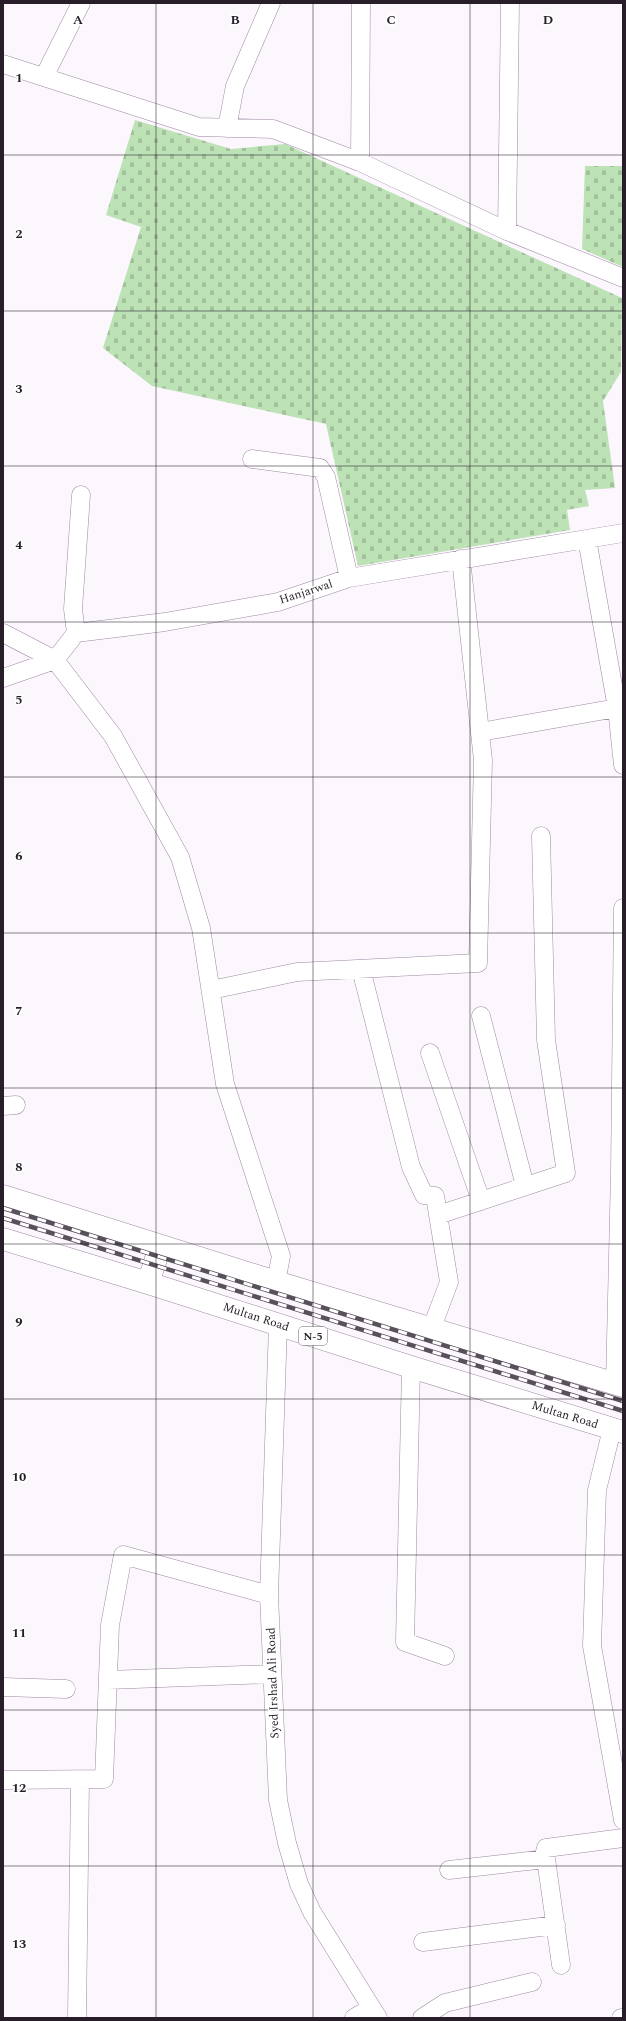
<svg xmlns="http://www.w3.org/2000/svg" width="626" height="2021" font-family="Spectral,serif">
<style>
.cemetery{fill:url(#cemetery-stones)}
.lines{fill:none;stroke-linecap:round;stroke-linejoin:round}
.minor-casing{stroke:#9f88a3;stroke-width:19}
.major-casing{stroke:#9f88a3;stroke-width:23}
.minor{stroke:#fff;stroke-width:18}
.major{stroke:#fff;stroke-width:22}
.rail-casing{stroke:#58505a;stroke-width:4.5}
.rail{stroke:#fff;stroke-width:3;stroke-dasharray:9;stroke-linecap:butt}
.grid{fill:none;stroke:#271e29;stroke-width:1;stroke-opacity:0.55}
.labels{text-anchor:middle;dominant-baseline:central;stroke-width:3;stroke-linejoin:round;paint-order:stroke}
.shield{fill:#fff;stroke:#686269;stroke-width:1}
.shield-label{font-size:11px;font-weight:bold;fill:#271e29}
.street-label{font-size:12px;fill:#271e29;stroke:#fff}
.grid-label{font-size:13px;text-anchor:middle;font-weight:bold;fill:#271e29;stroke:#fff;stroke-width:3;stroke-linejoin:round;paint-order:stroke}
</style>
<defs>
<pattern id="cemetery-stones" width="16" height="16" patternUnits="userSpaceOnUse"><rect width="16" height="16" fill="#bde2b6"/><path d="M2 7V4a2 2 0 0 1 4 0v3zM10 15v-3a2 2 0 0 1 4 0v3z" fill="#a2c19c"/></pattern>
</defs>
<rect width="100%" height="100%" fill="#fcf7fd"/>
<path class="cemetery" d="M135,120L231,149L285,144L622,298L621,372L603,401L615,488L585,490L589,506L567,510L570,530L358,566L326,424L152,386L103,348L141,227L106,215Z
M585,166H623V267L582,249Z"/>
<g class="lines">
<defs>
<path id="minor" d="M510,3L507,231L623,278
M3,64L199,127L273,129L360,162L507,231
M44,77L81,3
M227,128L235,86L271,3
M360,162L361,3
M252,459L320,468L326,477L349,578
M587,539L617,708L623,765
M3,633L55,660L113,736L180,857L201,928L225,1084L281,1256L276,1282
M76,633L73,609L81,495
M3,678L55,660L76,633L165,622L278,602L349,578L623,533
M480,732L617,708
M361,969L411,1167L424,1195L435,1196L449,1282L431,1330
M211,990L297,972L478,963L483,760L461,559
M481,1016L525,1186
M430,1053L481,1201
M3,1106L16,1105
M438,1215L566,1173L546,1040L541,836
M278,1325L269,1595L278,1800L287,1843L299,1884L312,1912L378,2018
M411,1367L405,1642L445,1656
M615,1383L620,1173L623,908
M612,1429L597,1490L592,1646L623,1820
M108,1680L272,1674
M3,1687L66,1689
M3,1780L104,1779L110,1625L123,1555L269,1595
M449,1870L546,1859
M423,1942L556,1925
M561,1965L545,1852L546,1848L623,1838
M77,2018L80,1780
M354,2018L371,2008
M422,2018L445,2003L532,1982
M621,2018H623"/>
<path id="major" d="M3,1196L276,1282L623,1386
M3,1239L148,1283L411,1367L623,1432
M148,1283L160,1247"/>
</defs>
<use href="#minor" class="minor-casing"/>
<use href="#major" class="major-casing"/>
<use href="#minor" class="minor"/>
<use href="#major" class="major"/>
<defs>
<path id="rail" d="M3,1208L623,1401
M3,1218L623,1411"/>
</defs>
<use href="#rail" class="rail-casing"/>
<use href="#rail" class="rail"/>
</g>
<path class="grid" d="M156,3V2018M313,3V2018M470,3V2018M3,155H623M3,311H623M3,466H623M3,622H623M3,777H623M3,933H623M3,1088H623M3,1244H623M3,1399H623M3,1555H623M3,1710H623M3,1866H623"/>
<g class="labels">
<rect class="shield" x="299" y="1327" width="28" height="18" rx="3"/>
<g class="shield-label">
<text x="313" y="1336">N-5</text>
</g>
<g class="street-label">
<text transform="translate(306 592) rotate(-18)">Hanjarwal</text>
<text transform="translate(256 1317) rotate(18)">Multan Road</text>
<text transform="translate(565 1415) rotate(17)">Multan Road</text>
<text transform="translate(273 1683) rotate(-92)">Syed Irshad Ali Road</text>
</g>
</g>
<g class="grid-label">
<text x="78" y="24">A</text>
<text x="235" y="24">B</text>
<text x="391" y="24">C</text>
<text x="548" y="24">D</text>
<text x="19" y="82">1</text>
<text x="19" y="238">2</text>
<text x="19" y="393">3</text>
<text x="19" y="549">4</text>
<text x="19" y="704">5</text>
<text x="19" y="860">6</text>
<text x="19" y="1015">7</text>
<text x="19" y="1171">8</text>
<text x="19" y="1326">9</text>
<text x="19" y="1481">10</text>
<text x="19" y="1637">11</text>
<text x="19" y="1792">12</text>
<text x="19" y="1948">13</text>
</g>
<rect width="626" height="2021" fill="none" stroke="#271e29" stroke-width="8"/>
</svg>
